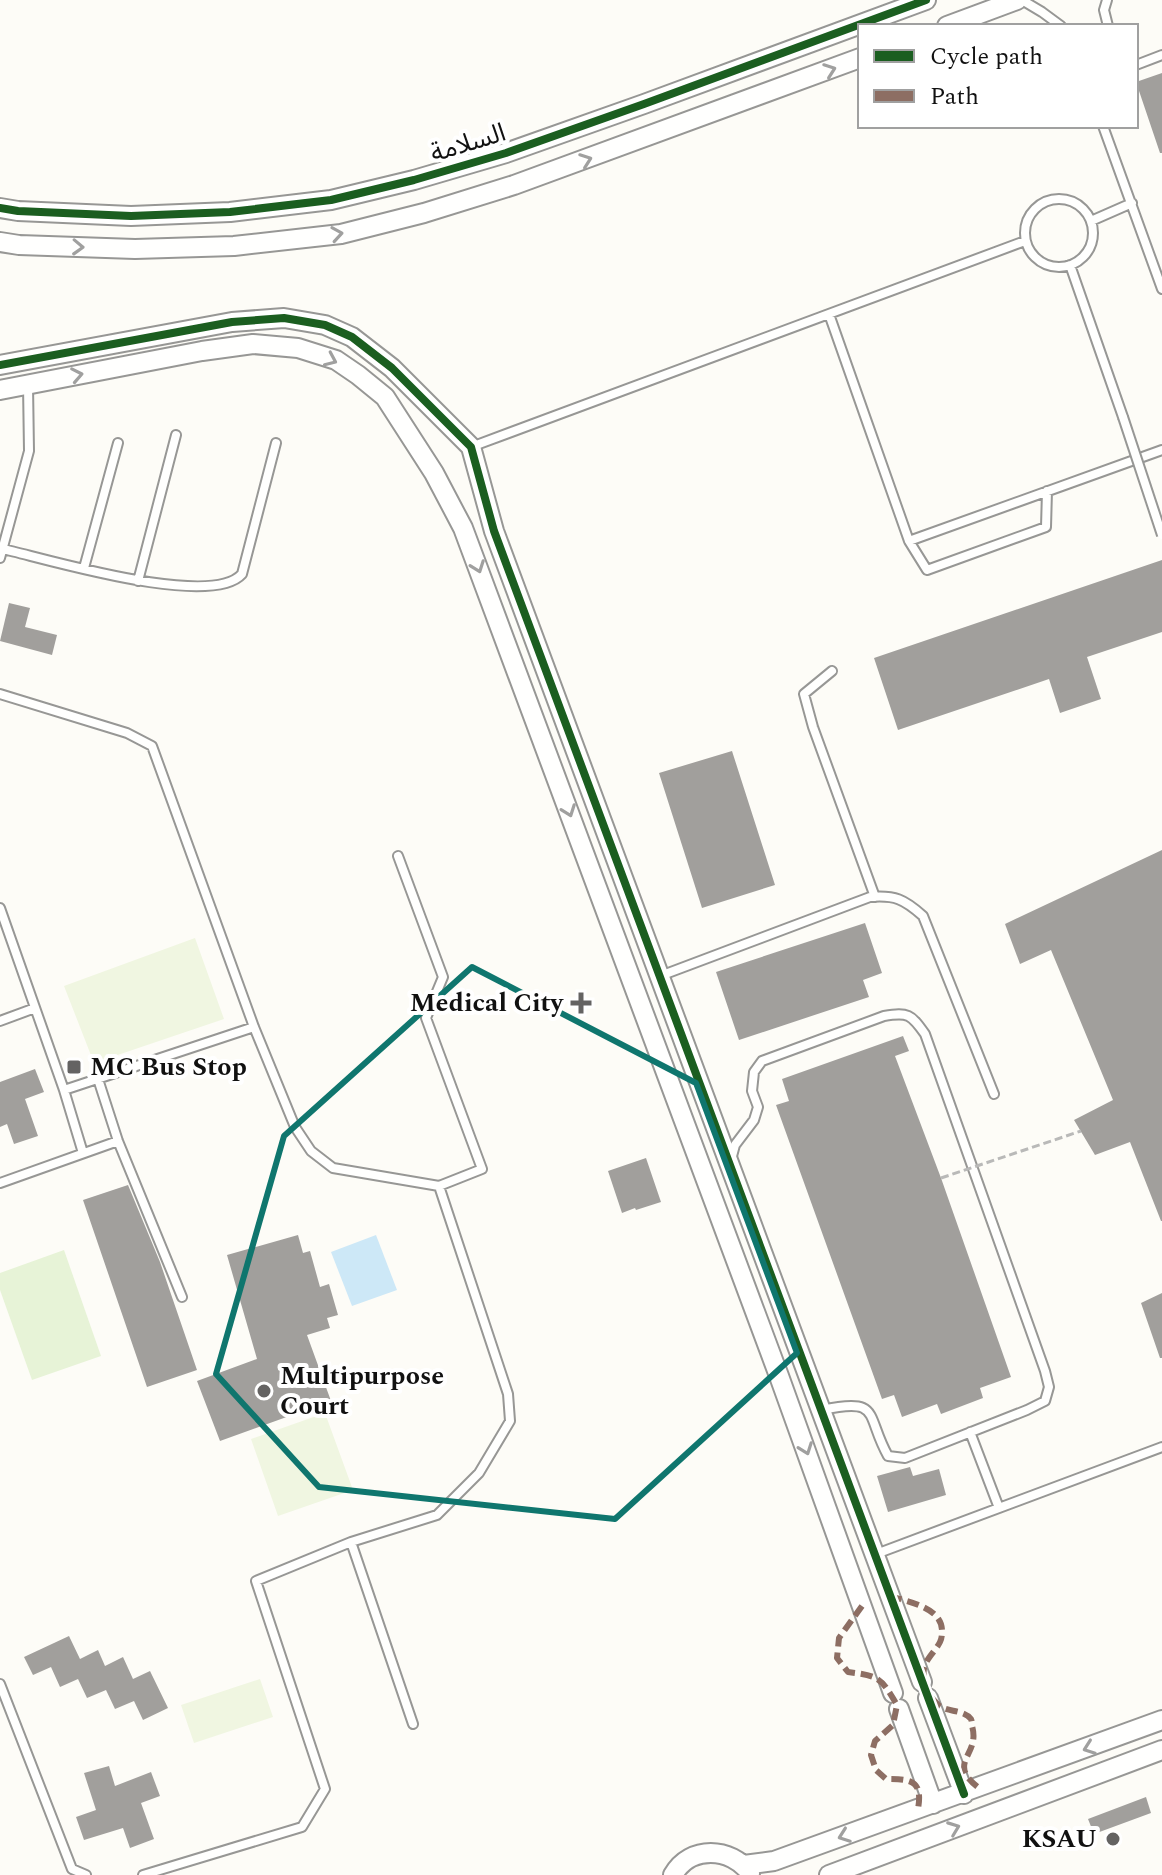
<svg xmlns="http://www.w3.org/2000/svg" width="1162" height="1875" font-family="Spectral,'Noto Sans Arabic',serif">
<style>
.green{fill:#e7f3d7}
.pitch{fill:#f0f6e1}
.water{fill:#cde8f7}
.building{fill:#a19f9c}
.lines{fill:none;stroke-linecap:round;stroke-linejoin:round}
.service-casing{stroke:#979795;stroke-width:12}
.tertiary-casing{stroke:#979795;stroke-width:22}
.service{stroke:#fffffe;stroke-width:8}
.tertiary{stroke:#fffffe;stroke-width:18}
.service-bridge-casing{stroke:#979795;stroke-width:12;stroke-linecap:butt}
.path-bridge{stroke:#b9b9b8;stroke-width:3;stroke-dasharray:8 4;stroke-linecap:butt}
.service-bridge{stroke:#fffffe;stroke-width:8}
.quiet{stroke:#8d6e63;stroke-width:6;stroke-dasharray:12 6;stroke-linecap:butt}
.cycleway-casing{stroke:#fff;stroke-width:13}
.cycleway{stroke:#1b5e20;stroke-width:8}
.oneway{stroke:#a0a09f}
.marked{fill:none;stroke:#0f766e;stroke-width:6;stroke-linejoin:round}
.poi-dot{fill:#646362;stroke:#fff;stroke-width:3}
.labels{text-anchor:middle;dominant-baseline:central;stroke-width:8;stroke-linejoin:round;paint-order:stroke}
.street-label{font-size:26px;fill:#111;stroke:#fff}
.poi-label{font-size:26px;font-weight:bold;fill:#111;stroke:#fff;text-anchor:end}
</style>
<rect width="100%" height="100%" fill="#fdfcf7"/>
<path class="green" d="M64,1250L101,1356L32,1380L0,1290V1273Z"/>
<path class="pitch" d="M195,938L224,1019L94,1063L64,986Z
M325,1413L353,1490L278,1516L251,1439Z
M260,1679L273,1717L194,1743L181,1705Z"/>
<path class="water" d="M376,1235L397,1290L352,1306L331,1252Z"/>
<path class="building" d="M1162,73V153H1160L1136,82Z
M1162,560V632L1087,657L1101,699L1060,713L1049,679L898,730L874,658Z
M9,603L30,608L25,627L57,635L52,655L0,641Z
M732,751L775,885L702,908L659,773Z
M1162,850V1221H1161L1130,1142L1095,1155L1074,1120L1113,1100L1051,950L1020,964L1005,924Z
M865,923L882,973L863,980L869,997L739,1040L716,972Z
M903,1036L909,1051L895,1056L941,1178L1011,1377L980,1388L983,1398L941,1414L937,1404L902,1417L894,1395L882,1399L776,1105L789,1101L782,1079Z
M35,1069L44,1092L25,1099L38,1136L14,1144L7,1124L0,1127V1082Z
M646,1158L661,1202L636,1210L635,1208L622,1213L608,1171Z
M128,1185L160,1262L197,1370L147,1387L83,1200Z
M298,1235L303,1253L310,1251L320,1287L329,1284L338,1315L327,1318L330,1328L307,1335L331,1401L220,1441L197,1381L257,1359L227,1255Z
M1162,1293V1358H1160L1141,1303Z
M910,1467L913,1476L939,1469L946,1495L888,1512L877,1476Z
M69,1636L80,1659L98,1650L105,1666L123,1657L133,1679L150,1671L168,1708L143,1720L134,1701L115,1709L106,1690L87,1698L78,1679L60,1687L51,1667L33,1675L24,1657Z
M109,1766L115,1786L151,1772L160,1796L141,1803L154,1839L130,1848L123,1828L84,1840L76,1817L96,1810L84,1773Z
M1146,1797L1151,1813L1094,1834L1088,1819Z"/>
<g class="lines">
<defs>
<path id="service" d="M1022,0L1042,12L1061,26
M1107,0L1104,10L1108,26
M1136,65L1162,55
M1103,126L1162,289
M1025 233a34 34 0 1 1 68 0a34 34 0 1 1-68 0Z
M1091,221L1132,203
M1070,265L1123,417
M829,314L909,541L1162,450
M471,447L1025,241
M909,541L927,570L1046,527L1047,491
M3,549C47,559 211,609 242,574L276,443
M0,558L29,451L28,385
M84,568L118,443
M138,581L176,435
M832,671L804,694L813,727L875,897
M0,694L127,733L152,746L254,1027L295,1127L311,1151L333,1168L439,1186L508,1394L510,1421L479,1473L437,1515L351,1542L256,1581L325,1789L302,1827L143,1875
M398,856L443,977L426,1018L482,1169L439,1186
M0,908L64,1090L83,1153
M660,976L870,897C895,895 904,899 923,916L994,1094
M0,1021L35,1008
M98,1079L118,1141L182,1297
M64,1090L254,1027
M731,1160L735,1145L754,1120L758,1107L752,1091L754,1072L762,1061L884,1016C908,1012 911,1014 925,1034L1045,1371L1049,1387L1045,1401L1027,1410L905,1458L888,1456C865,1415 882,1397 822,1410
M0,1183L118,1141
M970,1432L999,1508
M351,1542L413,1724
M876,1554L1162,1447
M0,1684L72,1869L86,1875"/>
<path id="tertiary" d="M947,26L1017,0
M0,208L18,211L131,216L230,212L331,200L414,180L506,153L644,104L926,0
M0,242L19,245L135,249L234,246L341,234L424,213L514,185L860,58
M0,365L232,322L284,318L325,325L352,337L392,368L471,447L494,531L922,1682
M0,390L202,351L253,344L298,348L336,360L358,375L385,397L434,473L463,528L779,1376L893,1693
M928,1698L964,1794
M899,1709L933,1804
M744,1865L774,1861L1162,1720
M673,1875C690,1845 731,1847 750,1873
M829,1875L1162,1750"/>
</defs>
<use href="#service" class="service-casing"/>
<use href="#tertiary" class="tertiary-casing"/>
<use href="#service" class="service"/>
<use href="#tertiary" class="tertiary"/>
<defs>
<path id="service-bridge" d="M1123,417L1162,535"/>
</defs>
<use href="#service-bridge" class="service-bridge-casing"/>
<path class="path-bridge" d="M941,1178L1081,1131"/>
<use href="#service-bridge" class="service-bridge"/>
<path class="quiet" d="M890,1596C908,1602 941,1607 942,1630C942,1634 942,1638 940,1642C934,1654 921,1662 924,1677
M862,1606L839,1638L837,1658L848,1672C880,1676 881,1678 897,1705L893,1725L875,1741L871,1755L876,1770L886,1779C911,1779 923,1780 918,1809
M932,1698C935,1701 937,1705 941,1707C950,1712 964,1710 971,1719C972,1721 972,1724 972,1726C981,1756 945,1762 979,1788"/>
<defs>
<path id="cycleway" d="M0,208L18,211L131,216L230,212L331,200L414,180L506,153L644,104L926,0
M0,365L232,322L284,318L325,325L352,337L392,368L471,447L494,531L964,1794"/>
</defs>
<use href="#cycleway" class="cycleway-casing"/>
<use href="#cycleway" class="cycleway"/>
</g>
<defs><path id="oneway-chevron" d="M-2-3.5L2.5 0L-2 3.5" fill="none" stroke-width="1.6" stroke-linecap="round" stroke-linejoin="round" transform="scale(2)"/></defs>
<g class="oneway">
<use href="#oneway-chevron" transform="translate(830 70) rotate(-20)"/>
<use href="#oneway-chevron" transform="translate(586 160) rotate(-20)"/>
<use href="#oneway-chevron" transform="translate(337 234) rotate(-9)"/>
<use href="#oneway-chevron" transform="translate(78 247) rotate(2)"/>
<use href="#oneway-chevron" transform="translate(331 360) rotate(24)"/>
<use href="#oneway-chevron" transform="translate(77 375) rotate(-11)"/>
<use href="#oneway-chevron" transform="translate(478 567) rotate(70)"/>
<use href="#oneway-chevron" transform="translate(569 811) rotate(70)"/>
<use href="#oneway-chevron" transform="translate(806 1449) rotate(70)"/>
<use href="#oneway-chevron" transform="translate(1089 1748) rotate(160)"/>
<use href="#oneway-chevron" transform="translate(954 1828) rotate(-21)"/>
<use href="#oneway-chevron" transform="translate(844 1836) rotate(160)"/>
</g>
<path class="marked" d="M472,967L696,1083L797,1353L615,1519L319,1487L216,1374L284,1136Z"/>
<g class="poi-dot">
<path d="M577 991h8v8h8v8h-8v8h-8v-8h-8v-8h8z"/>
<rect x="66" y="1059" width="16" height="16" rx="4"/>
<circle cx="264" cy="1391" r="8"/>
<circle cx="1113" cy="1839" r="8"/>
</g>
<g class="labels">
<g class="street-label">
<text transform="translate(468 143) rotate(-17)">السلامة</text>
</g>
<g class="poi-label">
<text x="563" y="1003">Medical City</text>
<text x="90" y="1067" text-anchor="start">MC Bus Stop</text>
<text x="280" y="1376" text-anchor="start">Multipurpose<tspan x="280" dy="30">Court</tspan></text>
<text x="1097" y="1839">KSAU</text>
</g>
</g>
<rect x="858" y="24" width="280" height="104" fill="#ffffff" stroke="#a0a0a0" stroke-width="2"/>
<rect x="874" y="50" width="40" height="12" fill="#1b5e20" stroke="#a0a0a0" stroke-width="2"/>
<text x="930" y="64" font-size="24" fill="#111111">Cycle path</text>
<rect x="874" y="90" width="40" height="12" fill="#8d6e63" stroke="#a0a0a0" stroke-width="2"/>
<text x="930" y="104" font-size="24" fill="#111111">Path</text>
</svg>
